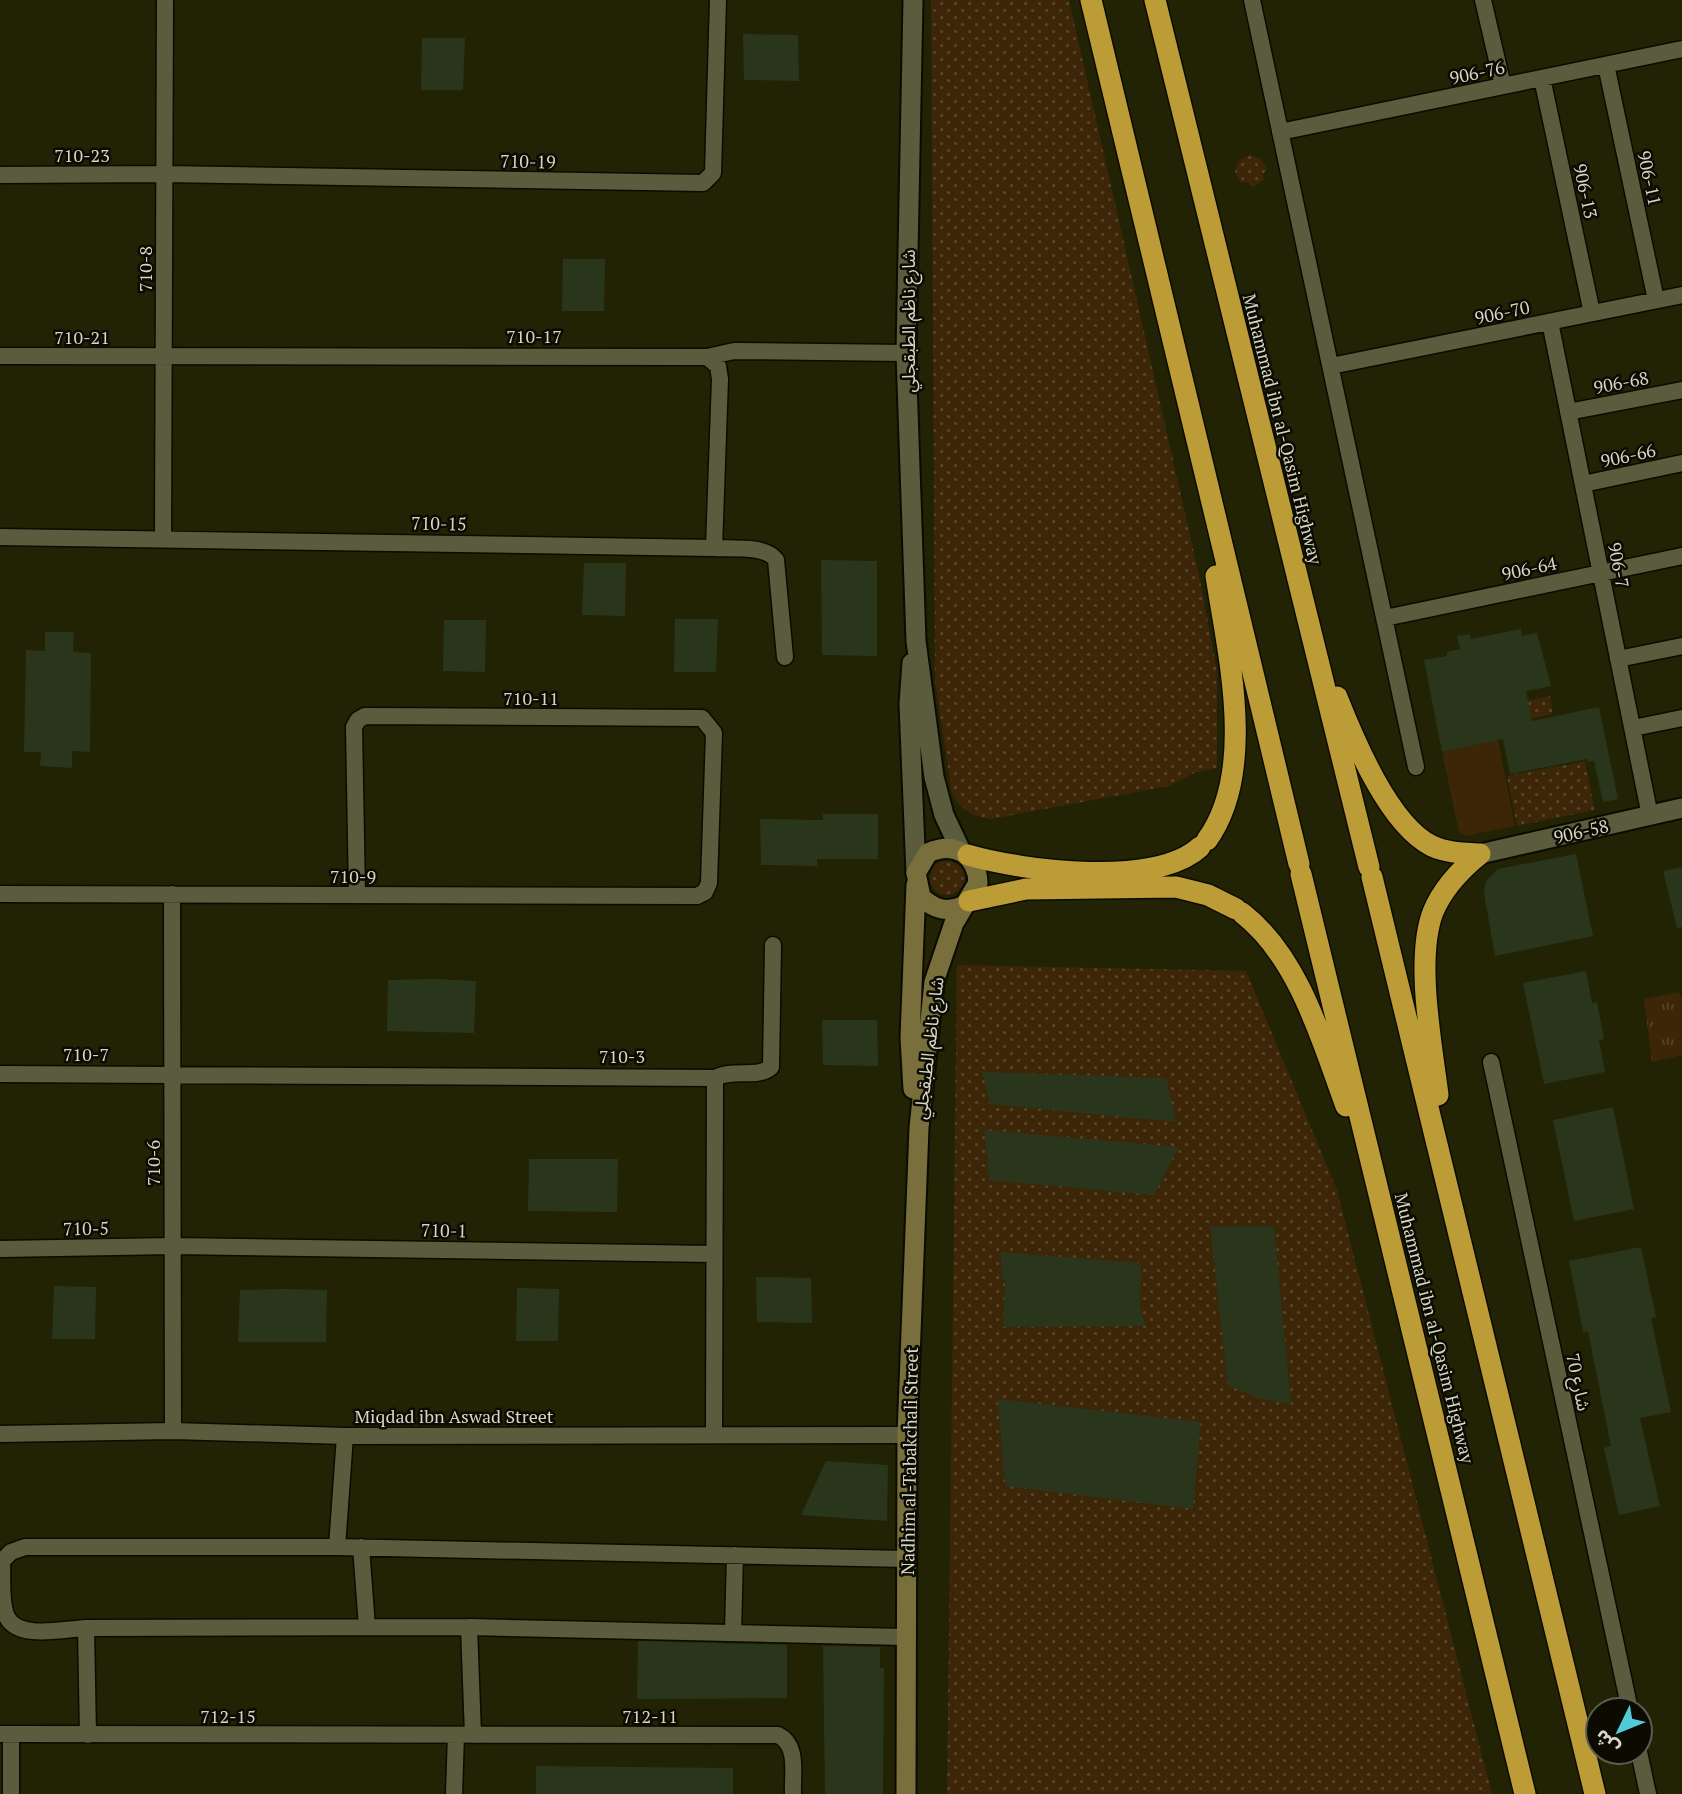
<svg xmlns="http://www.w3.org/2000/svg" width="1682" height="1794" font-family="'PT Serif','Noto Sans Arabic',serif">
<style>
.grass{fill:url(#grass-dots)}
.park{fill:url(#park-tufts)}
.pitch{fill:#3c2607}
.building{fill:#2a361c}
.lines{fill:none;stroke-linecap:round;stroke-linejoin:round}
.minor-casing{stroke:#0c0b00;stroke-width:19}
.tertiary-casing{stroke:#0c0b00;stroke-width:23}
.secondary-casing{stroke:#0c0b00;stroke-width:23}
.motorway-casing{stroke:#0c0b00;stroke-width:24}
.minor{stroke:#5b5c3e;stroke-width:16}
.tertiary{stroke:#5b5c3e;stroke-width:19}
.secondary{stroke:#786f3c;stroke-width:19}
.motorway{stroke:#bc9c37;stroke-width:21}
.labels{text-anchor:middle;dominant-baseline:central;stroke-width:5;stroke-linejoin:round;paint-order:stroke}
.street-label{font-size:18px;fill:#d5d6c5;stroke:#0b0b02}
</style>
<defs>
<pattern id="grass-dots" width="8" height="8" patternUnits="userSpaceOnUse" patternTransform="scale(1.75)"><rect width="8" height="8" fill="#3c2607"/><path d="M2 2h.1M6 6h.1" fill="none" stroke="#57452a" stroke-width="1.8" stroke-linecap="round"/></pattern>
<pattern id="park-tufts" width="24" height="20" patternUnits="userSpaceOnUse" patternTransform="scale(1.75)"><rect width="24" height="20" fill="#3c2607"/><path d="M3 7l-1-3M5 7V3M7 7l1-3M15 17l-1-3M17 17v-4M19 17l1-3" fill="none" stroke="#57452a"/></pattern>
</defs>
<rect width="100%" height="100%" fill="#222205"/>
<path class="grass" d="M931,0H1069L1199,575L1217,671V768L1194,773L1169,786L991,819C971,816 963,811 952,794L935,681Z
M1249,155L1260,158L1267,169L1263,174L1264,180L1253,187L1247,182L1241,183L1235,172L1238,161Z
M1550,696L1553,714L1466,732L1463,714Z
M1585,761L1595,810L1517,826L1507,776Z
M930 878a17 17 0 1 1 34 0a17 17 0 1 1-34 0Z
M957,965L1246,971L1337,1190L1492,1794H947Z"/>
<path class="park" d="M1679,992L1682,1001V1055L1652,1062L1644,999Z"/>
<path class="pitch" d="M1498,740L1515,826L1465,836L1459,832L1442,752Z"/>
<path class="building" d="M743,34L798,35L799,81L744,80Z
M422,38H465L463,90H421Z
M563,259H605L604,311H562Z
M821,560L877,561V656L822,655Z
M584,563H626L625,616L582,615Z
M675,619H718L716,672H674Z
M444,620H486L485,672L443,671Z
M1521,629L1522,636L1537,633L1551,686L1526,691L1532,721L1599,707L1618,799L1603,802L1594,761L1588,762L1587,759L1510,774L1503,739L1442,752L1424,660L1447,656V652L1460,649L1457,636L1470,634L1471,639Z
M45,632H74L73,652L91,653L90,752L72,751V768L40,766L41,752H24L26,650L45,651Z
M823,814H878V859H817V866L761,865L760,819L823,820Z
M1576,854L1593,936L1495,956L1484,893L1486,881L1498,869Z
M1682,867V927L1677,928L1663,871Z
M1586,971L1592,1003L1597,1002L1604,1039L1599,1040L1605,1072L1544,1084L1523,983Z
M435,979L476,981L474,1033L387,1031L388,980Z
M822,1020H877L878,1066L823,1065Z
M982,1072L1166,1078L1176,1122L990,1104Z
M1613,1107L1634,1209L1574,1221L1553,1120Z
M985,1130L1179,1147L1154,1195L989,1180Z
M529,1159H618L617,1212L528,1211Z
M1274,1226L1291,1404L1258,1398L1228,1385L1210,1227Z
M1641,1247L1656,1317L1651,1318L1671,1412L1640,1418L1660,1506L1619,1515L1604,1448L1611,1446L1588,1331L1583,1332L1569,1261Z
M1001,1252L1141,1263L1140,1308L1146,1326L1003,1327L1005,1280H1002Z
M756,1277L811,1278L812,1323L757,1322Z
M54,1286L96,1287L95,1339H52Z
M517,1288L559,1289L558,1341H516Z
M285,1289L327,1290L326,1342H238L240,1290Z
M998,1399L1201,1422L1193,1509L1005,1486Z
M826,1461L888,1465L887,1521L801,1515Z
M638,1641L787,1645V1698L637,1699Z
M823,1646L880,1647V1668H884L883,1794H825Z
M536,1766L733,1768V1794H536Z"/>
<g class="lines">
<defs>
<path id="minor" d="M1252,0L1416,767
M1483,0L1503,86
M1606,65L1656,300
M1542,78L1592,313
M1280,132L1682,49
M0,175L165,174L703,183L713,173L718,0
M1550,322L1650,816
M0,356L707,357L718,366L720,379L714,548
M707,357L734,351L906,353
M1331,366L1682,295
M1568,412L1682,390
M1583,484L1682,463
M0,537L714,548C731,549 766,545 776,560L785,657
M163,538L165,0
M1385,618L1682,556
M1618,659L1682,646
M1633,728L1682,718
M0,894L697,896L705,892L709,883L714,733L702,718L365,716L358,720L354,727L357,895
M172,894L173,1431
M1491,1062L1630,1710
M0,1074L715,1078L714,1434
M715,1078C732,1068 758,1079 771,1067L773,945
M0,1249L173,1246L714,1254
M0,1434L173,1431L345,1436L907,1435
M337,1547L345,1436
M361,1547L367,1627
M469,1627L473,1735
M86,1628C64,1629 18,1640 7,1617C0,1603 3,1576 2,1561L11,1552L25,1547H337L907,1559
M733,1633L735,1555
M0,1734L778,1735C799,1745 792,1774 793,1794
M88,1735L86,1628L469,1627L905,1637
M1639,1752L1648,1794
M11,1794V1734
M454,1794L456,1735"/>
<path id="tertiary" d="M913,0L906,353L916,641L934,777L944,815L961,851
M912,663L909,704L916,873
M1480,854L1682,808"/>
<path id="secondary" d="M913,1089L910,1038L916,885
M906,1794L907,1435L919,1128L934,982L954,923L978,883C977,854 954,841 928,853L916,873L921,897C935,910 947,913 965,905"/>
<path id="motorway" d="M1091,0L1299,864
M1155,0L1369,867
M1337,697C1354,740 1389,825 1432,846C1447,853 1464,853 1480,854
M1207,840C1257,771 1228,654 1216,576
M968,855C1023,871 1156,888 1200,847
M1301,874L1525,1794
M1372,877L1595,1794
M969,901L1026,889L1176,887L1208,895L1236,909
M1242,913C1299,957 1322,1041 1346,1106
M1438,1095C1432,1046 1415,959 1433,912C1443,888 1460,870 1480,854"/>
</defs>
<use href="#minor" class="minor-casing"/>
<use href="#tertiary" class="tertiary-casing"/>
<use href="#secondary" class="secondary-casing"/>
<use href="#motorway" class="motorway-casing"/>
<use href="#minor" class="minor"/>
<use href="#tertiary" class="tertiary"/>
<use href="#secondary" class="secondary"/>
<use href="#motorway" class="motorway"/>
</g>
<g class="labels">
<g class="street-label">
<text transform="translate(1477 72) rotate(-12)">906-76</text>
<text x="82" y="155">710-23</text>
<text transform="translate(528 161) rotate(1)">710-19</text>
<text transform="translate(1650 178) rotate(78)">906-11</text>
<text transform="translate(1586 191) rotate(78)">906-13</text>
<text transform="translate(145 269) rotate(-90)">710-8</text>
<text transform="translate(1502 312) rotate(-12)">906-70</text>
<text transform="translate(908 321) rotate(-90)">شارع ناظم الطبقجلي</text>
<text x="534" y="336">710-17</text>
<text x="82" y="337">710-21</text>
<text transform="translate(1621 382) rotate(-11)">906-68</text>
<text transform="translate(1283 429) rotate(76)">Muhammad ibn al-Qasim Highway</text>
<text transform="translate(1628 455) rotate(-12)">906-66</text>
<text transform="translate(439 523) rotate(1)">710-15</text>
<text transform="translate(1619 565) rotate(79)">906-7</text>
<text transform="translate(1529 568) rotate(-12)">906-64</text>
<text x="531" y="698">710-11</text>
<text transform="translate(1581 831) rotate(-13)">906-58</text>
<text x="353" y="876">710-9</text>
<text transform="translate(928 1048) rotate(-83)">شارع ناظم الطبقجلي</text>
<text x="86" y="1054">710-7</text>
<text x="622" y="1056">710-3</text>
<text transform="translate(153 1163) rotate(-90)">710-6</text>
<text transform="translate(86 1228) rotate(-1)">710-5</text>
<text transform="translate(444 1230) rotate(1)">710-1</text>
<text transform="translate(1435 1328) rotate(76)">Muhammad ibn al-Qasim Highway</text>
<text transform="translate(1579 1382) rotate(78)">شارع 70</text>
<text x="454" y="1416">Miqdad ibn Aswad Street</text>
<text transform="translate(909 1461) rotate(-89)">Nadhim al-Tabakchali Street</text>
<text x="228" y="1716">712-15</text>
<text x="650" y="1716">712-11</text>
</g>
</g>
<g transform="translate(1619 1731) rotate(227)"><circle r="33" fill="#0b0b02" stroke="#5c5c50" stroke-width="2"/>
<path d="M0-5L12 26L0 18L-12 26Z" fill="#52cbd8"/>
<text y="-10" font-size="19" font-weight="bold" text-anchor="middle" fill="#d5d6c5">ش</text>
</g>
</svg>
